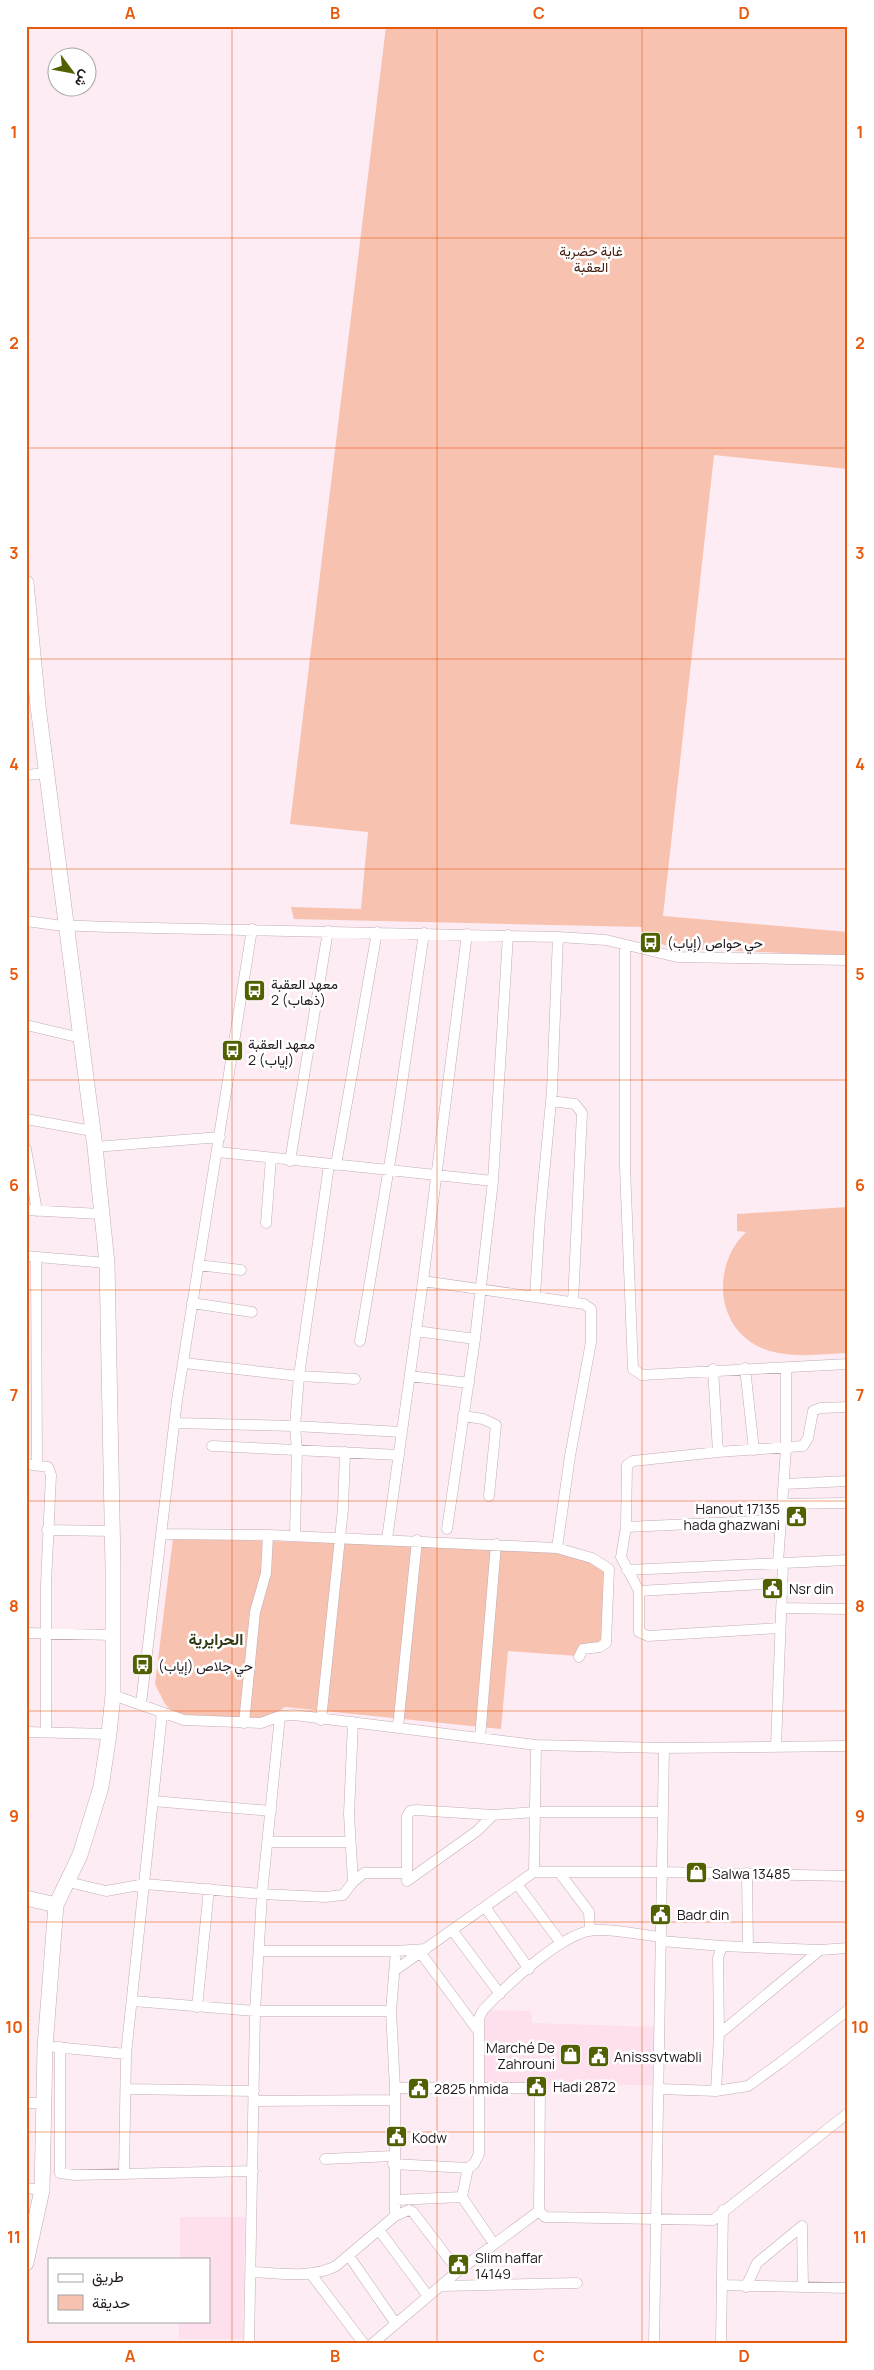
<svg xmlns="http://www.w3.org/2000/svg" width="874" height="2370" font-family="Manrope,Vazirmatn,sans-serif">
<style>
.built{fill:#fedfed}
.green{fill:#f7c2af}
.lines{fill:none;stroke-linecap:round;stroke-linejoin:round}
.street-casing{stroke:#c2acb6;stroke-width:11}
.secondary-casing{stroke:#c2acb6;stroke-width:16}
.street{stroke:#fff;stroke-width:10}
.secondary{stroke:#fff;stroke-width:15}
.grid{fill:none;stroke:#e8590c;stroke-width:1;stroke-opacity:0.55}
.labels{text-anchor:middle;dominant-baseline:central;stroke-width:5;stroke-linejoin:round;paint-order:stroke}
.park-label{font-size:14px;fill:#421d0f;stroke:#fff}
.poi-label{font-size:14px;fill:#20181c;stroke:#fff;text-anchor:start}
.quarter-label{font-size:16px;font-weight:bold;fill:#313811;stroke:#fff}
.neatline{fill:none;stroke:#e8590c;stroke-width:2}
.grid-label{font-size:16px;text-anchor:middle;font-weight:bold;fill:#e8590c}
</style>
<rect width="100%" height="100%" fill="#feecf4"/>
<path class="built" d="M485,2010L531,2011L532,2023L658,2027L657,2085L483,2084Z
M180,2217H245L243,2339H179V2321H209V2259H180Z"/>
<path class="green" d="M386,26H848V469L714,455L663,916L848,932V956L673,948L642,937V927L294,919L291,907L361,909L368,832L290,824Z
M848,1207V1353C820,1354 791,1359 764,1349C715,1330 711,1266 746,1232L737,1231V1214Z
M173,1538L557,1550L607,1567L604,1645L577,1656L508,1651L501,1729L285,1707L267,1719L174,1714L165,1704L155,1684Z"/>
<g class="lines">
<defs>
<path id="street" d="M26,775L47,773
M26,921L56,925L109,927L558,937L606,940L677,957L848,960
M625,945V1167L633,1369L642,1375L848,1364
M26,1025L81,1038
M551,1101L575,1104L582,1113L573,1302
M26,1119L92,1131
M95,1147L220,1137
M26,1149L37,1211
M218,1152L493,1181
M290,1161L328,931
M336,1165L377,932
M26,1210L101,1214
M266,1223L271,1158
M26,1256L107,1263
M36,1257L37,1465
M198,1265L241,1270
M423,1281L584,1304L591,1309V1342L570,1456L557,1548
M535,1296L540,1217L552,1091L558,937
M192,1303L252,1312
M416,1331L475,1339
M360,1341L395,1131L424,933
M184,1363L299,1376L355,1379
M745,1368L754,1450
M713,1369L718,1452
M410,1376L469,1383
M463,1416L483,1419L496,1425L489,1496
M175,1423L295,1426L402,1432
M212,1446L399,1455
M26,1464L48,1467L51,1475L46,1584V1732
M784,1484L848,1481
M782,1504L844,1503
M626,1527L780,1520
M447,1529L475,1339L493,1181L508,935
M47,1530L113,1531
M162,1534L268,1535
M295,1534L297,1449L295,1426L299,1376L329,1165
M387,1539L423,1281L467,934
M778,1563L786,1448V1368
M627,1570L848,1560
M639,1591L781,1583
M781,1608L845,1609
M780,1628L648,1636L639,1632V1591L621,1557L626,1527L627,1465L633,1461L718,1452L803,1446L808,1438L813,1411L820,1408L848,1407
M26,1633L112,1635
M113,1695L184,1720L261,1723L280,1716L294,1715L536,1745L664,1748L848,1746
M141,1704L177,1400L252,929
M321,1720L343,1509L345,1452
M353,1722L349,1814L353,1882
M244,1723L255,1612L266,1573L268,1535L557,1548L592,1558L609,1569L606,1643L600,1647L583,1649L579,1657
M398,1727L417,1540
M26,1732L109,1734
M480,1738L496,1544
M776,1746L783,1563
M153,1801L271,1811
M416,1810L493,1815L477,1831L407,1881V1816L410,1811Z
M493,1815L535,1812H661
M268,1842H350
M534,1872L536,1745
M559,1872L589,1912L590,1931
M747,1873L748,1947
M68,1882L106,1891L145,1884L262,1894L325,1897L343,1895L353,1882L364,1873H406
M517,1884L561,1943
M485,1907L529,1969
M452,1930L500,1994
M661,1941L722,1946
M260,1951H396L426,1949
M420,1952L479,2032
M394,1971L534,1872H662L848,1876
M133,2001L255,2011H391
M197,2007L209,1889
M719,2034L718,1958L722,1946L820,1950
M55,2047L126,2054
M60,2047V2173L75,2175L253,2171
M395,2088H540L539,2211L545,2217L713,2220L848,2113
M126,2089L254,2091
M659,2089L716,2091L748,2086L780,2063L848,2010
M716,2091L719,2034L820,1950L848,1948
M254,2101L394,2100
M26,2103H45
M325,2159L394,2156
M393,2164L468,2168
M124,2173L126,2054L162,1714
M26,2188L42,2190
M462,2197L468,2168L474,2164L479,2154V2018L483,2010C506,1986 563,1931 596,1930C618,1929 640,1935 661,1937
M395,2200L462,2197L494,2244
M395,2216L409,2210L413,2212L458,2271
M379,2230L428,2296
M349,2256L396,2324
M251,2272C279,2273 310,2279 336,2266L395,2216V2088L391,2011L396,1951
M311,2274L364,2344
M722,2285L848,2288
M441,2286L577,2283
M746,2287L757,2263L802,2226L803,2287
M249,2344L255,2011L262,1894L280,1716
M372,2344L458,2271L539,2211
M654,2344L664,1748
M721,2344L723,2210"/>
<path id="secondary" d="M26,583L38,706L95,1147L107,1263L113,1567V1695L109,1734L101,1787L93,1813L80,1855L56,1905L45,2047L42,2190L26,2263
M26,1898L56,1905"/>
</defs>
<use href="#street" class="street-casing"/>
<use href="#secondary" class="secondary-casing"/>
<use href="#street" class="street"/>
<use href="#secondary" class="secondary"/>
</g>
<path class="grid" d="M232,26V2344M437,26V2344M642,26V2344M26,238H848M26,448H848M26,659H848M26,869H848M26,1080H848M26,1290H848M26,1501H848M26,1711H848M26,1922H848M26,2132H848"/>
<defs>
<symbol id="bus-square" viewBox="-11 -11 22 22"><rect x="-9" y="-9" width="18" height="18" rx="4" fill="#536001" stroke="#fff"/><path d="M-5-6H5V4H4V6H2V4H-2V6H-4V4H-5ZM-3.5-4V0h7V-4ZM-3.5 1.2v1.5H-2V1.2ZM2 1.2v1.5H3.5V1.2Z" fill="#fff"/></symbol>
<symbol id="civic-square" viewBox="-11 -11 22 22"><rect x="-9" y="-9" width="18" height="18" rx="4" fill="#536001" stroke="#fff"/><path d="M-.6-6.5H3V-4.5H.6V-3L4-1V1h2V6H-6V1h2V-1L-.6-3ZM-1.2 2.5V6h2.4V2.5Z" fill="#fff"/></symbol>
<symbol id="shop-square" viewBox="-11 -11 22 22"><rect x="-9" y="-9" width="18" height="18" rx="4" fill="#536001" stroke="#fff"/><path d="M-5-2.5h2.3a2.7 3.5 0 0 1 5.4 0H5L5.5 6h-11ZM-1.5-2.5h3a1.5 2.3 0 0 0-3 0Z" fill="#fff"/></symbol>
</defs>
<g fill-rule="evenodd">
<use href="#bus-square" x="638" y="930" width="25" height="25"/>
<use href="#bus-square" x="242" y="978" width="25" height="25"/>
<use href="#bus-square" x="220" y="1038" width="25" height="25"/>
<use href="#civic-square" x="784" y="1504" width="25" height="25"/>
<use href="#civic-square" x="760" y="1576" width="25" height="25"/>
<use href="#bus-square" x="130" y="1652" width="25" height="25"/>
<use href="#shop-square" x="684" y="1860" width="25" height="25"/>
<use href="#civic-square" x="648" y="1902" width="25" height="25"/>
<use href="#shop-square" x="558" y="2042" width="25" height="25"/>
<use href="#civic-square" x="586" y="2044" width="25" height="25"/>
<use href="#civic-square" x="524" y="2074" width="25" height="25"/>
<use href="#civic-square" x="406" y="2076" width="25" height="25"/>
<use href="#civic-square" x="384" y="2124" width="25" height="25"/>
<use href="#civic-square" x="446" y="2252" width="25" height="25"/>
</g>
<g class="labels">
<g class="park-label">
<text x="591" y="250">غابة حضرية<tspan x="591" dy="16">العقبة</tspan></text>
</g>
<g class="poi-label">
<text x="667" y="942">حي حواص (إياب)</text>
<text x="271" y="983">معهد العقبة<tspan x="271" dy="16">2 (ذهاب)</tspan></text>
<text x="248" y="1043">معهد العقبة<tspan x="248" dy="16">2 (إياب)</tspan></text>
<text x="780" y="1508" text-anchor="end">Hanout 17135<tspan x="780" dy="16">hada ghazwani</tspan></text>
<text x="789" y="1588">Nsr din</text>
<text x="158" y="1665">حي جلاص (إياب)</text>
<text x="712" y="1873">Salwa 13485</text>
<text x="677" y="1914">Badr din</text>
<text x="555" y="2047" text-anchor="end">Marché De<tspan x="555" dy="16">Zahrouni</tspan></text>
<text x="614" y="2056">Anisssvtwabli</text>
<text x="553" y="2086">Hadi 2872</text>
<text x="434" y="2088">2825 hmida</text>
<text x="412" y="2137">Kodw</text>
<text x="475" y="2257">Slim haffar<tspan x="475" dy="16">14149</tspan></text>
</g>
<g class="quarter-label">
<text x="216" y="1639">الحرايرية</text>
</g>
</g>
<rect width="874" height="2370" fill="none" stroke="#ffffff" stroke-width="55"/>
<rect x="48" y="2258" width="162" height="65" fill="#ffffff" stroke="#a6a3a4"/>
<rect x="58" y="2274" width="25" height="8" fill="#ffffff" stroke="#a6a3a4"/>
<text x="92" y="2282" font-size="15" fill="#20181c">طريق</text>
<rect x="58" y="2295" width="25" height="15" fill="#f7c2af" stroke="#a6a3a4"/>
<text x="92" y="2308" font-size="15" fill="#20181c">حديقة</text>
<g transform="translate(72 72) rotate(122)"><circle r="24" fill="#ffffff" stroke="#a6a3a4"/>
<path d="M0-4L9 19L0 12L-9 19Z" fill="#536001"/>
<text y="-8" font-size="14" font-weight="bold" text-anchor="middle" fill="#20181c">ش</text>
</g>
<rect x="28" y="28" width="818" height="2314" class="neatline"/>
<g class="grid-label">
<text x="130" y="19">A</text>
<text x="335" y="19">B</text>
<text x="539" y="19">C</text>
<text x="744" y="19">D</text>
<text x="14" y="138">1</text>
<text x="860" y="138">1</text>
<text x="14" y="349">2</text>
<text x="860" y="349">2</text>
<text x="14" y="559">3</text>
<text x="860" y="559">3</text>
<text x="14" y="770">4</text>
<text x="860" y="770">4</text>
<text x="14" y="980">5</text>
<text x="860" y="980">5</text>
<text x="14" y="1191">6</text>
<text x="860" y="1191">6</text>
<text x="14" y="1401">7</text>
<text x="860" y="1401">7</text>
<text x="14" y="1612">8</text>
<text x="860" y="1612">8</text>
<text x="14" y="1822">9</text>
<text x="860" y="1822">9</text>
<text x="14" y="2033">10</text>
<text x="860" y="2033">10</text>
<text x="14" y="2243">11</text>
<text x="860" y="2243">11</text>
<text x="130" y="2362">A</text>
<text x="335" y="2362">B</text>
<text x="539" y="2362">C</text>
<text x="744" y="2362">D</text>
</g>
</svg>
